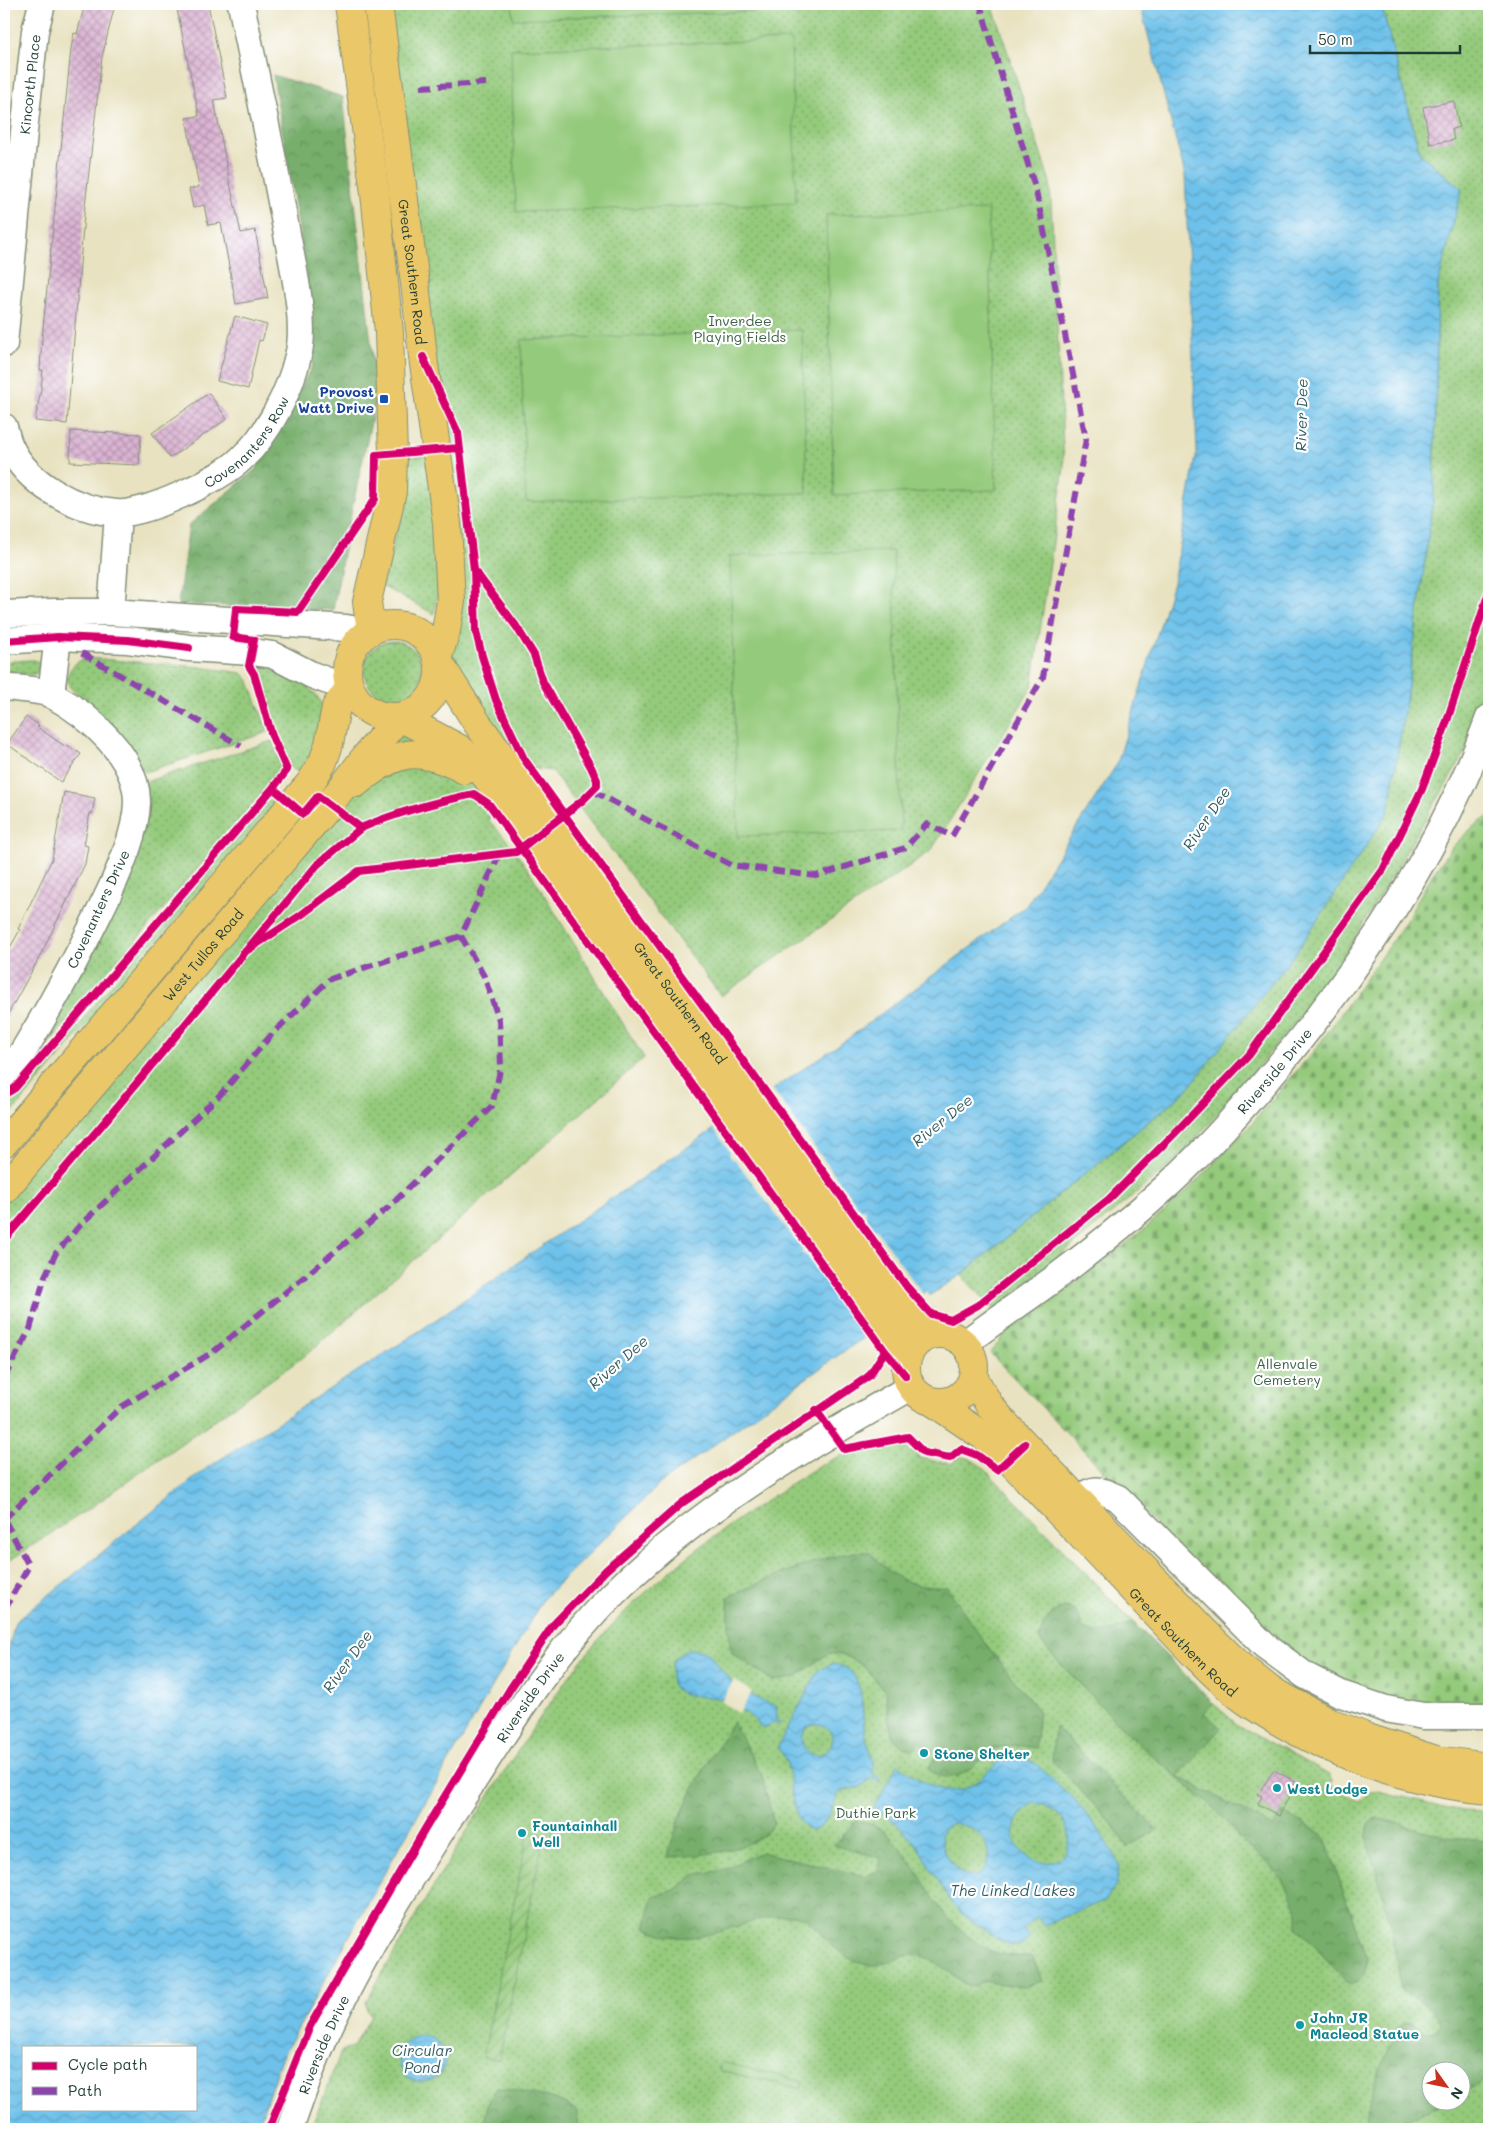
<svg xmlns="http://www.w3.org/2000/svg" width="1493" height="2133" font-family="Mali,sans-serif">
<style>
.grass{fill:url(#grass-dots);stroke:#5a8458;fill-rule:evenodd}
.forest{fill:url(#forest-crowns);stroke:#4b7650}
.cemetery{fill:url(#cemetery-stones);stroke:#5a8458}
.garden{fill:url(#garden-furrows);stroke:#5a8458}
.pitch{fill:#94ca7c;stroke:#5a8458}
.water{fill:url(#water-waves);stroke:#467f8f;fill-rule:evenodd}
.pier{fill:#e8e2c0}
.building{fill:url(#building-cross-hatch)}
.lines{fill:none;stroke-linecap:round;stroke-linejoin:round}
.minor-casing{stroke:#84907a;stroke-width:29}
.major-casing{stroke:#84907a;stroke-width:30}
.minor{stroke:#fff;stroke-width:26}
.major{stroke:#eac769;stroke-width:28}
.quiet{stroke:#8e44ad;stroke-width:6;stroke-dasharray:12 6;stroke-linecap:butt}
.cycleway-casing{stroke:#fff;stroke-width:11}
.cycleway{stroke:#d6006c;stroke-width:8}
.transit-dot{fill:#1a4fb4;stroke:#fff;stroke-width:2}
.culture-dot{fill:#0f9aa8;stroke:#fff;stroke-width:2}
.labels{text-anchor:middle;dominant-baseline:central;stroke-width:4.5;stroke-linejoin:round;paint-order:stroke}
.street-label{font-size:14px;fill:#1f3d34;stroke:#fff}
.park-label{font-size:14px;fill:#3c6046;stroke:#fff}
.transit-label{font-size:14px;font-weight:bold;fill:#164399;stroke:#fff;text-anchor:end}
.culture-label{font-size:14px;font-weight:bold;fill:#0d838f;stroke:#fff;text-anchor:start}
.water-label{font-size:15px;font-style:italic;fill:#335e62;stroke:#fff}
</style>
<defs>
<pattern id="grass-dots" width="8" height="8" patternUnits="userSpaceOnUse" patternTransform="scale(1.25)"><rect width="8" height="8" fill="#94ca7c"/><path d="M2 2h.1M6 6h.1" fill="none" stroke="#78a566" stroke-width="1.8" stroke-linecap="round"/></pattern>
<pattern id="forest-crowns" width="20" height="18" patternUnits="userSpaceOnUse" patternTransform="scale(1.25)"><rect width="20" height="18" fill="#77ae6c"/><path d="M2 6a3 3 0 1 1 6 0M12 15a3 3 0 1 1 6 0" fill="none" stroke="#618f5a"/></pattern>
<pattern id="cemetery-stones" width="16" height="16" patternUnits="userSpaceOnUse" patternTransform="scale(1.25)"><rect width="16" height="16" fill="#94ca7c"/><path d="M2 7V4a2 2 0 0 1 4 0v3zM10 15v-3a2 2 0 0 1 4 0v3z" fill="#78a566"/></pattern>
<pattern id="garden-furrows" width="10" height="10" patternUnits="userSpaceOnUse" patternTransform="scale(1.25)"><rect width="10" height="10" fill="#94ca7c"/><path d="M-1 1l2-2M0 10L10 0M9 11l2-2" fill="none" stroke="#78a566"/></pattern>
<pattern id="water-waves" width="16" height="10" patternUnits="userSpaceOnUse" patternTransform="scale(1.25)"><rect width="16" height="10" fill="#6ec1ea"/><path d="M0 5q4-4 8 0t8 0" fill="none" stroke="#5a9ebe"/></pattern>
<pattern id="building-cross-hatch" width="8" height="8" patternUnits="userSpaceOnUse" patternTransform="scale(1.25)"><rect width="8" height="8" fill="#dbb3d3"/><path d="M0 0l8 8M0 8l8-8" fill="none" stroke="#b193ac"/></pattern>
</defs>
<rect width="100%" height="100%" fill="#fff"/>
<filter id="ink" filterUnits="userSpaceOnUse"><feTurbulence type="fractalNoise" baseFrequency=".02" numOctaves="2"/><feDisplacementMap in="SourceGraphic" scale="10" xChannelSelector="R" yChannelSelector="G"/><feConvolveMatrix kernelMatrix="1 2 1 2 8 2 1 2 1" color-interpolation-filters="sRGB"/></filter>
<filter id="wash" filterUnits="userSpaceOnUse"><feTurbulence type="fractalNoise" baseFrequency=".0096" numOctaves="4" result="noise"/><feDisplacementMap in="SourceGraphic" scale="20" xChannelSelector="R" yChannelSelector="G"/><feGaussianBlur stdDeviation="1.12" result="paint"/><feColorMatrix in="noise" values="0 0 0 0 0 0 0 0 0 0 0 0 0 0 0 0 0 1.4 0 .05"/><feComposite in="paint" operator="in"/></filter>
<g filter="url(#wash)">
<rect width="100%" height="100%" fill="#e8e2c0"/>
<path class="grass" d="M378,4H992L1050,182L1064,467L1032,687L931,851L721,996L552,771L508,765L438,661L451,601Z
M1381,4H1489V678L1465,753L1324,989L1181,1156L995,1310L961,1275L1186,1091L1388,813L1407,694L1434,493L1438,284L1462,189L1420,154Z
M427,456C432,506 446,564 434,614L382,586L404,501L406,487L404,457Z
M364 670a29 29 0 1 1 58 0a29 29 0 1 1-58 0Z
M87,658L200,667L242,673L248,679L268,732L145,772L133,756L81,703L84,699C79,695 72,691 69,685C63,673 76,660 87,658Z
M34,660L41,663C43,681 18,673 8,671L9,661Z
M262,666C281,666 317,688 323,707L312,759L302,775L290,767L275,730L262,689Z
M400,717L492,784L489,821L507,840L532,875L644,1058L306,1355L93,1506L4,1564V1190Z
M272,741L282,769L14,1084L145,782Z
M272,797L277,801L4,1122V1102L14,1097L56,1050Z
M897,1447C906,1448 917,1448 919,1458L952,1464L956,1459L962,1457L970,1459L983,1467L1201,1693L1238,1725L1329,1775L1332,1781L1331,1787L1360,1801L1370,1792L1378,1791L1462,1811L1489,1812V2129H311L341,2052L345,2049L353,2047L371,2016L367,2010L366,2002C411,1923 457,1845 506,1769C539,1719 571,1668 612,1625C658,1577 712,1536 767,1500C812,1470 840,1446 897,1447ZM1430,2070H1460V2100H1430Z"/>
<path class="forest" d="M273,75L343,97L377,395L348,527L333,610L178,604L189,525L256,469L313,365L305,265Z
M855,1552H869C892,1578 913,1589 947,1587L985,1643L1039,1712L1035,1748C1024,1746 1012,1744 1001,1747C975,1755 963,1792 930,1771L929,1768L936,1753L919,1742L914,1750L903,1747L893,1738L888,1718L886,1692L863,1666L847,1656L829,1653L794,1678L773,1681L733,1654L730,1647L728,1597C770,1578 810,1560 855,1552Z
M1063,1607L1069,1608L1076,1612L1083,1629C1100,1637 1117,1630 1133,1622L1213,1703L1204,1713L1221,1728L1178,1776L1273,1827L1281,1813H1284L1324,1835L1367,1960C1365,1972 1364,1984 1349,1984L1297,1927L1299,1916L1294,1902L1281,1878L1271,1866L1238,1837L1227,1822L1210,1805L1137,1743L1050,1653L1039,1639C1042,1625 1049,1613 1063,1607Z
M733,1722L762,1776L774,1823C758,1852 698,1856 668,1857C679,1807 706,1764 733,1722Z
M1055,1726L1157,1830L1127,1847L1112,1824L1052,1760Z
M1377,1818L1453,1838L1489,1841V2078L1461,2094L1460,2070H1430V2100L1448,2101L1389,2129H1367C1362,2101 1386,2058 1397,2031L1401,2025L1408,2022L1425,2032L1433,2033L1440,2027C1446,2010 1412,2000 1401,1989L1390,1921L1367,1837C1366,1828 1367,1820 1377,1818Z
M856,1821C898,1820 922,1888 946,1915C954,1926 979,1946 991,1951C1002,1956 1020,1956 1033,1957L1042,1981L1023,1987L982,1981L975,1986L967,1985C953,1976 938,1961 922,1956C897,1949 886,1978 849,1958C843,1954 836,1949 830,1944C819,1934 811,1916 792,1915C740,1915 697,1956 645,1927L653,1897L677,1889L694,1875L723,1870L761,1852L865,1876L878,1871L881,1858L834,1845Z
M501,2088C526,2094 559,2095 578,2112L577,2129H483L488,2104L496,2089Z"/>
<path class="cemetery" d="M1489,816V1703L1428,1705L1390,1700L1346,1686L1268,1642L990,1353L1006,1333L1057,1298L1147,1227L1183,1195L1248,1128L1318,1046L1404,924L1432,875L1453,846L1473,827Z"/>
<path class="garden" d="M528,1832L544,1835L499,2060L483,2057Z"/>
<path class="pitch" d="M512,4H792L793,10L513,19Z
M791,40L796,203L516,212L511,49Z
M988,210L996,490L834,495L826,215Z
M802,330L807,493L526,502L521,340Z
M893,551L901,831L738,836L730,556Z
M721,2062L803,2081L801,2089L719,2070Z"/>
<path class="water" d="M1140,4H1381L1420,154L1462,189L1438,284L1434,493L1407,694L1388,813L1295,954L1186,1091L961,1275L847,1349L661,1483L543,1599L385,1872L280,2061L257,2129H4V1669L15,1622L207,1468L415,1334L566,1229L846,1040L1026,906L1117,764L1173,583L1197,451L1185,175ZM24,2047H196V2109H24Z
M691,1649L707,1652L732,1683L760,1700L776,1706L777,1713L775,1719L780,1722L779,1725L773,1722L768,1727L763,1728C759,1726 758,1723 755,1720C747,1713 731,1702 721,1699C702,1694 664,1703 672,1666C674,1656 682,1652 691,1649Z
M831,1664C868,1665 860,1711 866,1737C870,1754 874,1754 873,1774L881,1779L880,1782L872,1777L861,1787L841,1791C831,1803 828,1828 811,1831C791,1821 792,1788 788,1767C786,1759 782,1754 778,1746L814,1679L818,1671ZM813,1724C819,1724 824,1724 828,1729C846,1747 806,1773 801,1737L806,1727Z
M1015,1755L1025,1758L1037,1765L1075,1800L1099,1830L1119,1864L1116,1886L1106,1900L1044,1925L1037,1917L1023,1929L1030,1937L1021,1945L1012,1946L997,1939L964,1916L949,1899L917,1845L895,1822L874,1807L898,1764C919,1782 952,1803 978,1781C990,1770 997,1759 1015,1755ZM1033,1803C1066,1804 1086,1853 1051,1862C1043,1864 1037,1862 1030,1858C1005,1843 1011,1818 1033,1803ZM953,1823C1014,1833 983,1903 954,1866C946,1856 942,1846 941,1834L946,1827Z
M399 2059a23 23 0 1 1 46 0a23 23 0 1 1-46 0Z"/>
<path class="pier" d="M771,1088L789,1112H791L792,1117L861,1210L864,1209L866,1212L865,1215L923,1294L927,1292L931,1298L866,1340L863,1336L865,1333L807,1256L801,1253L803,1250L735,1159H732L729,1155L730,1152L713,1127Z
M734,1680L752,1692L739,1713L721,1702Z"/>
<g id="blocks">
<path class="building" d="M85,4H115L102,57L84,215L67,424L35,421L41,389L43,370H40L42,338L71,49L74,33L77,34Z
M176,4H208L227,98L214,100L229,179L241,233L255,230L268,298L236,304L221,223L208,225L204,205L193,208L189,189L199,187L186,118L199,116Z
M1454,101L1459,127L1452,129L1454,140L1430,144L1423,107Z
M235,316L267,325L262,341L259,340L248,389L217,381Z
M209,393L227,419L170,458L152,433Z
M71,431L141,434L139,465L70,462Z
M26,717L39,725L37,727L66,747L67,745L81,754L61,782L7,744Z
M64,792L95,798L92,814L90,813L84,845L88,846L85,864L38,960L4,1021V958L20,930L18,929L52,859Z
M1274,1770L1296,1782L1279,1816L1258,1804L1262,1796L1258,1794Z"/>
</g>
</g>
<g filter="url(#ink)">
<use href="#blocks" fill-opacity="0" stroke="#84907a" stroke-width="1"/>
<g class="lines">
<defs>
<g id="minor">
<path id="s1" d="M4,344L24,132L35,31L42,4"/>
<path id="s2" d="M4,427C6,433 7,440 10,446C27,484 76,510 116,513C144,516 221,479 241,459C268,435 290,391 298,356C307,324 293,267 287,234C273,157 257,80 241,4"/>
<path d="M111,612L118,514"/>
<path d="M4,614L53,612H111L346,628L368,632"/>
<path d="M4,641L58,637L128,640L189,648L252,652L273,655L312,675L328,681L349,686"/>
<path d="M4,687C17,689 41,689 52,695C89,715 138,758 137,803C136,838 113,886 97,917C69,974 39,1028 4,1081"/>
<path d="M51,694L58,637"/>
<path id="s3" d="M964,1344C994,1321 1025,1300 1055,1278C1094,1249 1132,1218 1168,1185C1203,1153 1234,1118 1265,1082C1357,974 1441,852 1489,718"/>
<path d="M1078,1499C1096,1486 1099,1490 1118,1498L1264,1645L1306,1676L1341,1694L1386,1709L1423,1716H1489"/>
<path id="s4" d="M290,2129C301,2097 313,2063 327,2032C368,1943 423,1859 476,1777C517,1713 558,1648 613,1594C699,1508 806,1447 911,1387"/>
</g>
<g id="major">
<path d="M349,4L375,193L389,332L393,454L392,492L367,602L371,631"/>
<path id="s5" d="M378,4L415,283L423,357L447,523L451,601L446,631L437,659"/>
<circle cx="393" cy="671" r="46"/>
<path id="s6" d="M438,661L477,723L896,1298L918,1325L934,1334"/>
<path d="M400,717L460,749L474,762L501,795L876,1312L899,1340L906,1364"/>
<path d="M356,783C397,750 417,745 465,770"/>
<path d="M4,1143L311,782L323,762L329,744L336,707L350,687"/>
<path id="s7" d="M4,1190L329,805L366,756L399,717"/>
<circle cx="940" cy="1368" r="34"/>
<path d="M973,1377L990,1406L1008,1427L1203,1630L1240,1666L1270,1690L1332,1723L1368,1738L1436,1760L1489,1767"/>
<path id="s8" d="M933,1402L992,1442L1192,1652C1211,1671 1230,1691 1252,1705C1322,1751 1406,1783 1489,1790"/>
</g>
</defs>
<use href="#minor" class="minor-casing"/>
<use href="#major" class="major-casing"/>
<use href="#minor" class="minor"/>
<use href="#major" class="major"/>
<path class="quiet" d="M421,87L486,83
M82,653L241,746
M593,791L731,865L816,876L905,848L927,824L952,836L1043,677L1086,439L1036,191L980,4
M4,1378L30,1329L45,1276L56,1253L81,1224L220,1095L272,1034L330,979L461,936
M4,1519L121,1407L213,1352L389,1207L492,1106L501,1066L499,1020L484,976L461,936L499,855
M4,1610L29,1566L4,1519"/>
<defs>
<path id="cycleway" d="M423,357L458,433L474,570L476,632L482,656L496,700L524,759L907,1287L931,1314L951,1320L978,1305L1109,1199L1174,1134L1249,1055L1383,870L1422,789L1445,727L1489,592
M459,448L376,455L375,499L298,612L236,609L233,637L254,640L249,666L254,674L272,736L287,770L273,788L303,814L318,796L361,828C398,812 435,802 474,794L489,804L885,1351L906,1376
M4,641L58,637L128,640L189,648
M243,953L301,915L359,871L516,852L583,800L597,786V780L591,767L543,682L534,655L516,626L474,570
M4,1095L15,1088L273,788
M4,1240L107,1119L317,865L361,828
M816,1410L844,1449L908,1437L924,1453L950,1458L961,1449L977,1455L997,1470L1025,1444
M269,2129L310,2026L425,1829L510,1689L553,1625L606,1570L682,1503L869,1376L885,1351"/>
</defs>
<use href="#cycleway" class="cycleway-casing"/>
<use href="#cycleway" class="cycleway"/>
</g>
</g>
<rect class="transit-dot" x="379" y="394" width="10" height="10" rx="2.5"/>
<g class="culture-dot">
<circle cx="924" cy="1753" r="5"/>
<circle cx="1277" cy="1788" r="5"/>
<circle cx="522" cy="1833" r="5"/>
<circle cx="1300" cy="2025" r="5"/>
</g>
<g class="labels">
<g class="street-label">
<text stroke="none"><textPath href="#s1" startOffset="261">Kincorth Place</textPath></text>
<text stroke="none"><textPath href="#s5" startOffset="270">Great Southern Road</textPath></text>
<text stroke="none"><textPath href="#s2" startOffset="305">Covenanters Row</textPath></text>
<text transform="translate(98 909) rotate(-65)">Covenanters Drive</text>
<text stroke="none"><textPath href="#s7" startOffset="308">West Tullos Road</textPath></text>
<text stroke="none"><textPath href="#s6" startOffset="419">Great Southern Road</textPath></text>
<text stroke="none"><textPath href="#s3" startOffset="415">Riverside Drive</textPath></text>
<text stroke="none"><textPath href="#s8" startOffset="348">Great Southern Road</textPath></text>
<text stroke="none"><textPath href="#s4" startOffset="496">Riverside Drive</textPath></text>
<text stroke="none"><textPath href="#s4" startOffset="91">Riverside Drive</textPath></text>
</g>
<g class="park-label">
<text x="740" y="320">Inverdee<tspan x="740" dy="16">Playing Fields</tspan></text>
<text x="1287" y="1363">Allenvale<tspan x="1287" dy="16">Cemetery</tspan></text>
<text x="876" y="1812">Duthie Park</text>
</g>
<g class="transit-label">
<text x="374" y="391">Provost<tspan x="374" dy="16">Watt Drive</tspan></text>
</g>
<g class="culture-label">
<text x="934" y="1753">Stone Shelter</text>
<text x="1287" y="1788">West Lodge</text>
<text x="532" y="1825">Fountainhall<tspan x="532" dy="16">Well</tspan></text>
<text x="1310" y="2017">John JR<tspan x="1310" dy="16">Macleod Statue</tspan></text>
</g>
<g class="water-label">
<text transform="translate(1301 415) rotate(-89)">River Dee</text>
<text transform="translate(1206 818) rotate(-56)">River Dee</text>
<text transform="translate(942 1120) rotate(-39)">River Dee</text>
<text transform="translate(618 1362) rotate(-41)">River Dee</text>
<text transform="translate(347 1661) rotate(-54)">River Dee</text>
<text x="1013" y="1890">The Linked Lakes</text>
<text x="422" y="2050">Circular<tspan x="422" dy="17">Pond</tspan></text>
</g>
</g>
<rect width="1493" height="2133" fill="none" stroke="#fff" stroke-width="20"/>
<rect x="22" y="2046" width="175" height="65" fill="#ffffff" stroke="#a5b1ae"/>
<rect x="32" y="2062" width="25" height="8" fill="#d6006c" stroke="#a5b1ae"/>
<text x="68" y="2070" font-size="15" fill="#1f3d34">Cycle path</text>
<rect x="32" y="2087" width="25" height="8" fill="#8e44ad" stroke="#a5b1ae"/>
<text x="68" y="2096" font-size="15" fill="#1f3d34">Path</text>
<g transform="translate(1446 2086) rotate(123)"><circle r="24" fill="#ffffff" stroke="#a5b1ae"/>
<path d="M0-4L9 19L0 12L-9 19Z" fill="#c8321e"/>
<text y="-8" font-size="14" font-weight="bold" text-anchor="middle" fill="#1f3d34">N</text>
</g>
<path d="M1310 45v8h150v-8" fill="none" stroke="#1f3d34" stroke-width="2.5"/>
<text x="1318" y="45" font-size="15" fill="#1f3d34" stroke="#ffffff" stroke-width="4" paint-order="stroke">50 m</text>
</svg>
